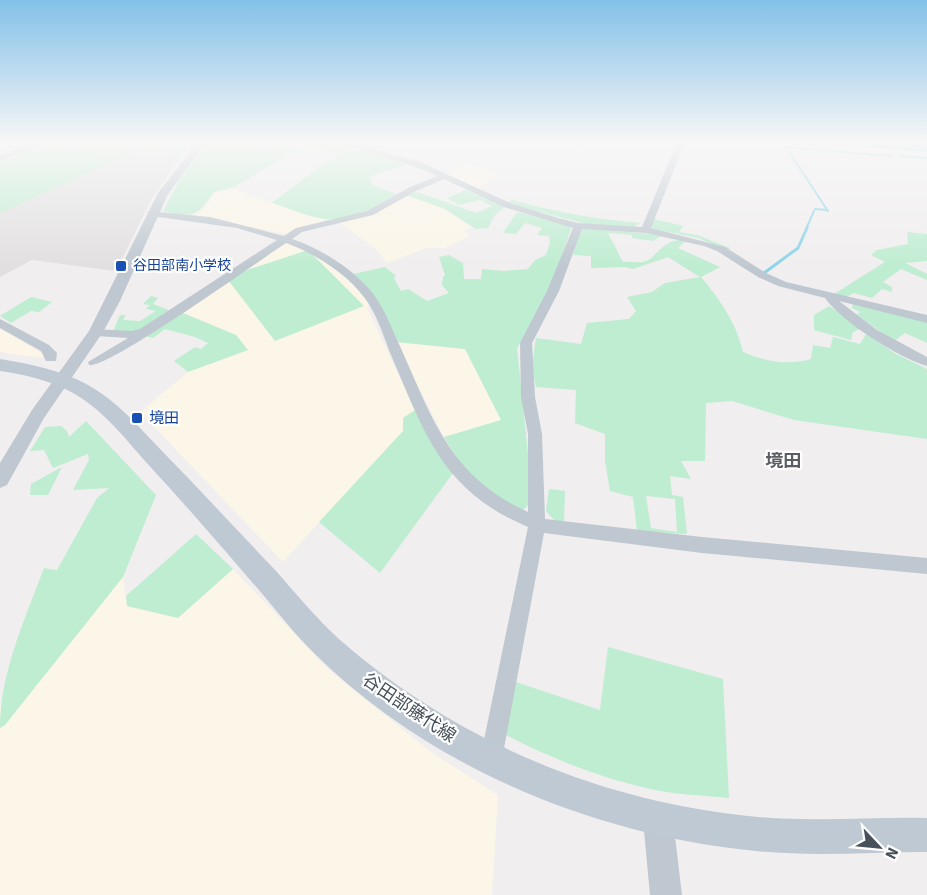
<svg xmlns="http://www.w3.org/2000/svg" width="927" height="895" font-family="'Source Sans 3','Noto Sans JP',sans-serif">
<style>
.commercial{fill:#fbf6e7}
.education{fill:#e1dfe0}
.green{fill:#beedd1;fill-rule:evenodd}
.water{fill:#8cd4e8}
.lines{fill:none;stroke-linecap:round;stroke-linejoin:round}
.stream-far1{stroke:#8cd4e8;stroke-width:2}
.stream{stroke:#8cd4e8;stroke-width:3}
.minor{fill:#bfc8d0;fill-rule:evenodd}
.tertiary{fill:#bfc8d0;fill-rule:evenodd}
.secondary{fill:#bfc9d4;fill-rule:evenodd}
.transit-dot{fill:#1a4fb4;stroke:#fff;stroke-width:2}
.labels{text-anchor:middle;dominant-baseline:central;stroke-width:4.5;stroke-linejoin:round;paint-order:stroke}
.far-transit-label{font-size:14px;fill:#164399;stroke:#fff;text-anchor:start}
.transit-label{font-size:15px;fill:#164399;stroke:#fff;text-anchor:start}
.quarter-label{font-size:18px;font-weight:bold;fill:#5b5e63;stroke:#fff}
.near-street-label{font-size:18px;fill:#47515b;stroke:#fff}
</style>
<rect width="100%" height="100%" fill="#f0eeee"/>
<path class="commercial" d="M463,162L501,174L477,189L447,175Z
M232,188L272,203L327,220L286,234L193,215L203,209L214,192Z
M406,195L445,209L472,228L464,231L470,236L445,248H427L387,263L377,250L339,222L370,215Z
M287,240L340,271L370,304L367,307L415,410L403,418V431L283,562L140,412L188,372L248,350L236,335L178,311Z
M0,329L45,355V356L40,358L0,352Z
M396,342L465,349L502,421L444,437Z
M44,568L123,577L127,606L178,618L233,569L329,670L431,752L498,795L492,895H0V708L18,637Z"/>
<path class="education" d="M44,142H196L175,165L151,200L116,271L32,260L0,277V161Z"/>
<path class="green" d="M48,142L109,157L111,163L0,213V162Z
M58,142H195L179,158L144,149L113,164L116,160L113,156Z
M209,142L271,147L282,142H331L408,163C393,171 383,170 370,177L372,185L397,194C377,206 352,222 327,219C309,218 289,208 272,203L315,170L340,155L314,147L300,148L232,188L214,192C198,217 191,218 163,211L181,178Z
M466,190L505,207L495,215L488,228L476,229L445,209L406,195L411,192L420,193L476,213L492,206L480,200L459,205L447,198Z
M512,200C555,212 596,219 640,223L634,227L586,224L506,203Z
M517,212L572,226L554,279L539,313L517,348L528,454L529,504L522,511C485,490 465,474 444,437L501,420L465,349L396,342L353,274L385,267L396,276L394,278L401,291L408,289L427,301L449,293L442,285L443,277L445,275L439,257L449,255L463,263L464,279H481L482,269L503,271L528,269L535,260L546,255L550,243L549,236L537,235L542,228L525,223L516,234L503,233Z
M654,219L683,226L679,232L697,235L730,248L728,251L698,238L654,229L651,227Z
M581,228L663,235L653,241L632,238V235L608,233L623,262C629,261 637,263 643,262C658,259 660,238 687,240L678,248L720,267L701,277C720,300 736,322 743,352C764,361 788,366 811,359L813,345L830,348L833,337L860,344L866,334L896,354L927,369V439L794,420L732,401L706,403L705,461H681L691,479L670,476L672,495L683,497L687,534L637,531L633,497L610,491L605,461V434L575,423L576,390L536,387L532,366L536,338L581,344L587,323L629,319L636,311L627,297L652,292L665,283L700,277L668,257L633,269L625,267L591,268V256L573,255ZM646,496L675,499L677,532L651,528Z
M907,232L927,234V261L905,263L927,274V280L901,269L883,282L892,287V292L882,289L872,298L854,293L846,297L834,294L885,262L871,255L877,250L908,244Z
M308,250L364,306L275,341L228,280L241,272Z
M151,296L158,298L153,304L169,310L137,333L113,332L120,315H126L123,320L140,321L156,311L146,309L150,305L143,304Z
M31,297L52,302L39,312L31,311L11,323L0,316Z
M853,303L927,322V343L905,333L894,341L857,315L860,312L852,308Z
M829,306L862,328L853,332L851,340L814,330V315Z
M178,311L236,335L248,350L188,372L174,361L195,347L201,349L208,343L195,337L165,329L153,338L144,336Z
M415,410L453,473L380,573L319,522L403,431V418Z
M86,421L156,495L123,577L5,725L0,728C0,673 25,619 44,568L57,570L97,498L109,488L73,490L89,460L88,454L53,468L44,450L30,451L45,427L61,426L67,431L69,437Z
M62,467L48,495H30L31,484Z
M549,489L565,491L564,522L555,521L546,511Z
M196,534L233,569L178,618L127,606L126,596Z
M608,647L723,679L729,798C702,795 673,795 646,788C598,777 548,757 504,734L513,681L600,710Z"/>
<path class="water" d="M807,142L927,145V152Z"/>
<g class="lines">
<path class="stream-far1" d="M785,146L828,211
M785,147L892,156
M580,149L584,142
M900,156L927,158
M815,209L827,210
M806,229L814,211"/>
<path class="stream" d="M764,273L798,248L807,228"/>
<path class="minor" d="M34,142H45L0,161V156Z
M334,142H347L420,162L510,203L558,218L578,223L642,227L677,142H685L651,228L725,247L766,273L786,282L927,315V323L839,301L877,330L927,357V366C899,358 842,322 825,298L778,286L758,277L717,251L704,246L646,233L582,229L559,291L532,343L535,397L542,434L545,519L702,537L927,558V574L702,553L544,533L502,759L499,767L491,770L483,767L480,759L528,527C442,491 425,434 391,355C383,335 377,314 364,297C346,273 314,253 286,243C260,260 107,370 89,365L88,362L128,338L96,336L90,332L92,329L132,331L140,329L277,240L237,228L152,216L147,213L149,211L210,217L284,236L296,228L367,211L410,187L437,176L414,166ZM444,179L504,207L573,228L547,291L520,343L521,397L528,434V512C449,476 432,417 399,344C391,327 385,310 374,295C355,270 322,249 292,239L302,232L373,215L416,191Z
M0,319L49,345L57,353L56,361H46L41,351L0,328Z"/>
<path class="tertiary" d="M198,142H207L168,194L120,301L103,332L44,418L7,485L0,488V463L32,410L89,331L158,193Z
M658,805L668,810L673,820L682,895H650L643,820L648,810Z"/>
<path class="secondary" d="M0,359C30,364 61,370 88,385C117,401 138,426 161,450C200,490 238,531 277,572C297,595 317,619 340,640C457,742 604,803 758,817C814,822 871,817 927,818V852C870,852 813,857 756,851C596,835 432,769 316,655C295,635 277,611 258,589C221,546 184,503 145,461C123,436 103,410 73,393C50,380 26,375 0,371Z"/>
</g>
<linearGradient id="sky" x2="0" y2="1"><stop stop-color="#83c1e8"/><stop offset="0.53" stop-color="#f8f7f7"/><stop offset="1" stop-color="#f8f7f7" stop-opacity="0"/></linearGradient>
<rect width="927" height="268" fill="url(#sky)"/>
<g class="transit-dot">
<rect x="115" y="260" width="12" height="12" rx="3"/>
<rect x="131" y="412" width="12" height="12" rx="3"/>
</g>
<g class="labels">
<g class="far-transit-label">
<text x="133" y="266">谷田部南小学校</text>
</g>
<g class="transit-label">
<text x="149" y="418">境田</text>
</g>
<g class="quarter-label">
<text x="783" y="461">境田</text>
</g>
<g class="near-street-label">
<text transform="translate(409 708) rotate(34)">谷田部藤代線</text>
</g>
</g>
<g transform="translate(879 847) rotate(116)" stroke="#ffffff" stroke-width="4.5" paint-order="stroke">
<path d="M0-4.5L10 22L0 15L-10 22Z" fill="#47515b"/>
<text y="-9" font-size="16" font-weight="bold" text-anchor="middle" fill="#47515b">N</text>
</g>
</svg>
